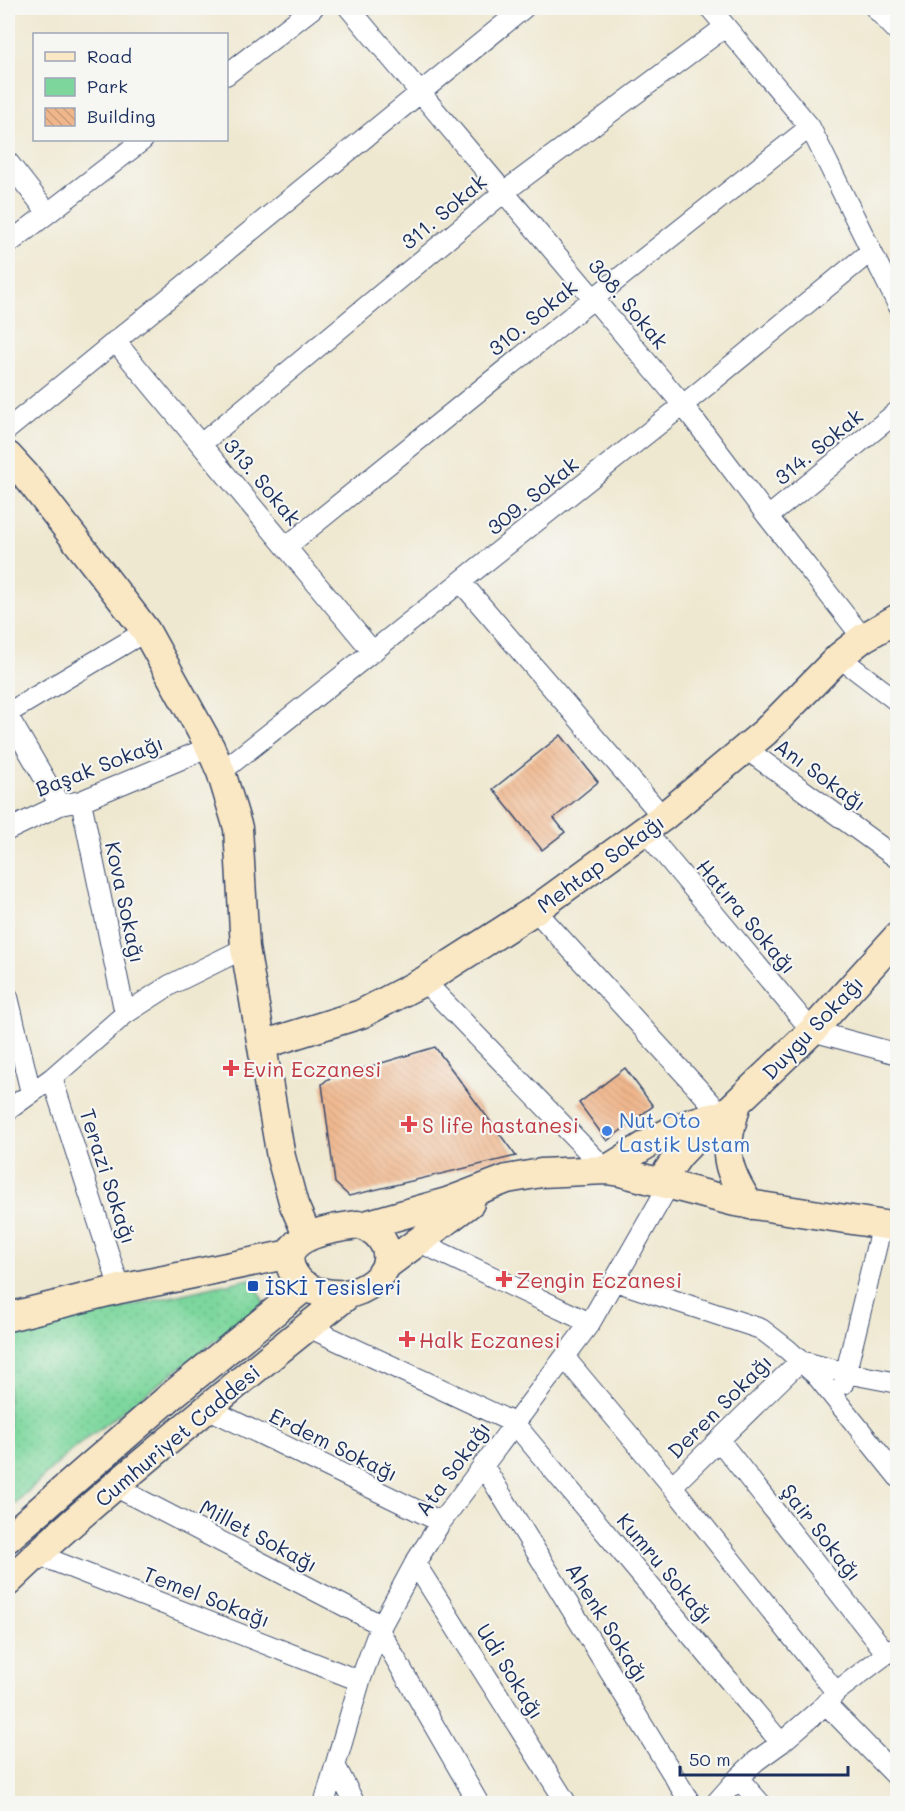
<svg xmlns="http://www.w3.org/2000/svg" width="905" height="1811" font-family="Mali,sans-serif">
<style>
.green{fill:url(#green-dots);stroke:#4c837e;stroke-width:1.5}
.building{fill:url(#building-back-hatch)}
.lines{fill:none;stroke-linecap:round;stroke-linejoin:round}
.street-casing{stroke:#3b4b6f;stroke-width:22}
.secondary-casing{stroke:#3b4b6f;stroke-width:31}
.street{stroke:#fff;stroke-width:20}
.secondary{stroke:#fae7c3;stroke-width:28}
.health-dot{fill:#e0444e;stroke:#f6f6f2;stroke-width:2}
.shop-dot{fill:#3f7fe0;stroke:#f6f6f2;stroke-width:2}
.transit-dot{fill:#1a4fb4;stroke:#f6f6f2;stroke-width:2}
.labels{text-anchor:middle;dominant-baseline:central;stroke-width:4.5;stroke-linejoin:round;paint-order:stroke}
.street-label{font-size:21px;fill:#1b2f5e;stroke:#f6f6f2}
.health-label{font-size:21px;fill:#be3a42;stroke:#f6f6f2;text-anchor:start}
.shop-label{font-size:21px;fill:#366cbe;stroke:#f6f6f2;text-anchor:start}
.transit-label{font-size:21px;fill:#164399;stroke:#f6f6f2;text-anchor:start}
</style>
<defs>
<pattern id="green-dots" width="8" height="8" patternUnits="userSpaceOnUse" patternTransform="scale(1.5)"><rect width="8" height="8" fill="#7dd79d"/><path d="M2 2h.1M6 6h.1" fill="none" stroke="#6bb98a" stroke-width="1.8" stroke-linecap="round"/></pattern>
<pattern id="building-back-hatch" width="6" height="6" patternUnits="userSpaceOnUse" patternTransform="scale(1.5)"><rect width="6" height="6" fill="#f0b68b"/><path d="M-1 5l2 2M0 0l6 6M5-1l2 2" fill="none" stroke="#cd9d7a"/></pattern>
</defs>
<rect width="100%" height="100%" fill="#f6f6f2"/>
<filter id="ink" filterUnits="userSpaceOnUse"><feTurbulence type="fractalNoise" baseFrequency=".0167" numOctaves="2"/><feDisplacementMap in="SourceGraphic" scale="12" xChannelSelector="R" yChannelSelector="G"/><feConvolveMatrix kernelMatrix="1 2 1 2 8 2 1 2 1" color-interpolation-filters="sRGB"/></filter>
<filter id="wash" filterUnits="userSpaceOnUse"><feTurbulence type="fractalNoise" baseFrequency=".008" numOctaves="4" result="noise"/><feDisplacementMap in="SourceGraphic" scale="24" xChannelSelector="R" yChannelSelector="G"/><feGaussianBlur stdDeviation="1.35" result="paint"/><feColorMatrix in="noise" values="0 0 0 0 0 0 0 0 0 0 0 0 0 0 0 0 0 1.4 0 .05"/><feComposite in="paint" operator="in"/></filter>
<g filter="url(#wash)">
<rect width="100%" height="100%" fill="#efe8d0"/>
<path class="green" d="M254,1278L264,1304L73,1449L8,1510V1333Z"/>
<g id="blocks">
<path class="building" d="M561,735L598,782L554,818L565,832L542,850L493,789Z
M435,1047L516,1156L349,1196L335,1183L322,1084L328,1079Z
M625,1068L653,1106L607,1141L579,1103Z"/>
</g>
</g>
<g filter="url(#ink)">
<use href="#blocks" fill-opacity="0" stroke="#3b4b6f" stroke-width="1.5"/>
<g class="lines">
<defs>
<path id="street" d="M349,8L683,405L768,517L863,638
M710,8L810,127L898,305
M875,8L898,32
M226,75L313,8
M8,162L48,213
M8,244L143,140
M115,341L373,652
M8,429L524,8
M201,444L504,192L725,27
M768,517L898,411
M286,547L594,298L810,127
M461,582L663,817
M839,657L898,702
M8,713L146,631
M8,716L60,805
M746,749L898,859
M221,772L683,405L871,251
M81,801L125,1014
M8,830L60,805L81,801L210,747
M645,831L812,1031L898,1054
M535,910L723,1116
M424,981L606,1170
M8,997L31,1093
M52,1078L120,1289
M8,1110L52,1078L125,1014L170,985L245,948
M419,1242L590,1323
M615,1281L761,1329L787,1349L816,1375L898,1477
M308,1327L514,1423L781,1743
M565,1358L672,1486L836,1692
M843,1384L882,1224
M207,1408L441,1522
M719,1440L887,1654
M483,1465L691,1804
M114,1486L381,1625
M672,1486L800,1361L846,1373L898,1383
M36,1554L360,1681
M415,1563L567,1804
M379,1630L479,1804
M826,1704L898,1778
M336,1767L355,1804
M738,1778L761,1804
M324,1804L360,1681L379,1630L415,1563L441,1522L590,1323L669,1185
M715,1804L738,1778L756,1761L781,1743L826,1704L836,1692L898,1645"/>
<path id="secondary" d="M8,456L28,478L146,631L210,747L221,772L238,828L245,948L281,1157L294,1205L308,1237
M262,1045L361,1014L424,981L535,910L663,817L765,732L839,657L863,638L898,618
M737,1103C724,1150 722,1164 750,1205
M606,1170C641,1149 674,1123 715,1117
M660,1182L679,1155L698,1135L723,1116L812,1031L898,936
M358,1225C371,1228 379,1233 385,1246C395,1269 372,1287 352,1293C343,1295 329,1294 320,1292C309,1290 300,1284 294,1274C272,1236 334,1228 358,1225Z
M362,1226L447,1202L507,1179L541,1173L606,1170L620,1172L735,1202L898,1227
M388,1264L470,1203
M8,1317L120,1289L290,1254
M8,1538L171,1396L306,1286
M8,1582C52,1539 100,1498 148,1458C214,1402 282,1347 350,1293"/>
</defs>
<use href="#street" class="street-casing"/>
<use href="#secondary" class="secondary-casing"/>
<use href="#street" class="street"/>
<use href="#secondary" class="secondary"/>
</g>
</g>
<g class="health-dot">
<path d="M228 1059h6v6h6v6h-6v6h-6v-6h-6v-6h6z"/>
<path d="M406 1115h6v6h6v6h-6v6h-6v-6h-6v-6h6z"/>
<path d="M501 1270h6v6h6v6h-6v6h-6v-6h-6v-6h6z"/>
<path d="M404 1330h6v6h6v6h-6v6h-6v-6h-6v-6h6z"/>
</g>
<circle class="shop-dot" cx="607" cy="1131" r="6"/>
<rect class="transit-dot" x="247" y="1280" width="12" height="12" rx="3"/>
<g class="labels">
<g class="street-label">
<text transform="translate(443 211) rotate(-40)">311. Sokak</text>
<text transform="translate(629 303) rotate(50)">308. Sokak</text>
<text transform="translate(532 317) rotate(-39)">310. Sokak</text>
<text transform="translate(818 446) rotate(-39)">314. Sokak</text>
<text transform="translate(263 481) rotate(50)">313. Sokak</text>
<text transform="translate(532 495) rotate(-39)">309. Sokak</text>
<text transform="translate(99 765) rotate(-21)">Başak Sokağı</text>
<text transform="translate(821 774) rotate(36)">Anı Sokağı</text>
<text transform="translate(600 863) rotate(-36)">Mehtap Sokağı</text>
<text transform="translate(126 902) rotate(78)">Kova Sokağı</text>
<text transform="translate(747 916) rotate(50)">Hatıra Sokağı</text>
<text transform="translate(812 1027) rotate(-46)">Duygu Sokağı</text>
<text transform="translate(109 1176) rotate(72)">Terazi Sokağı</text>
<text transform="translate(719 1406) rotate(-45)">Deren Sokağı</text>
<text transform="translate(177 1435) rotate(-40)">Cumhuriyet Caddesi</text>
<text transform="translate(334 1444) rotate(26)">Erdem Sokağı</text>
<text transform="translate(452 1468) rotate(-54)">Ata Sokağı</text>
<text transform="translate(822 1532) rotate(52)">Şair Sokağı</text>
<text transform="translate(259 1535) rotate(28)">Millet Sokağı</text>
<text transform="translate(666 1568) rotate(50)">Kumru Sokağı</text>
<text transform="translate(207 1596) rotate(21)">Temel Sokağı</text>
<text transform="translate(608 1622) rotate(58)">Ahenk Sokağı</text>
<text transform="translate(511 1671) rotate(58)">Udi Sokağı</text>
</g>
<g class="health-label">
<text x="243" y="1068">Evin Eczanesi</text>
<text x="422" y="1124">S life hastanesi</text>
<text x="516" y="1279">Zengin Eczanesi</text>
<text x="419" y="1339">Halk Eczanesi</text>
</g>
<g class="shop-label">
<text x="619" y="1119">Nut Oto<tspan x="619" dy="24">Lastik Ustam</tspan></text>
</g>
<g class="transit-label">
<text x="265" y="1286">İSKİ Tesisleri</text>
</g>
</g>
<rect width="905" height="1811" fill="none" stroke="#f6f6f2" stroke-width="30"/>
<rect x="33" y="33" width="195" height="108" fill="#f6f6f2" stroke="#9ea6b7" stroke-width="1.5"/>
<rect x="45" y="52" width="30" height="9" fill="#fae7c3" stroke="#9ea6b7" stroke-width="1.5"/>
<text x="87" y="63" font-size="18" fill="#1b2f5e">Road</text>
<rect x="45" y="78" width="30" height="18" fill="#7dd79d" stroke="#9ea6b7" stroke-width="1.5"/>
<text x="87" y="93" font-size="18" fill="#1b2f5e">Park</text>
<rect x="45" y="108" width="30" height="18" fill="url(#building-back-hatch)" stroke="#9ea6b7" stroke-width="1.5"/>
<text x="87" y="123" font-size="18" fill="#1b2f5e">Building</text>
<path d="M680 1766v9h168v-9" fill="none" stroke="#1b2f5e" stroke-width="3"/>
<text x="689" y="1766" font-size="18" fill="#1b2f5e" stroke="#f6f6f2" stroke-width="4.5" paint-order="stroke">50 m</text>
</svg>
